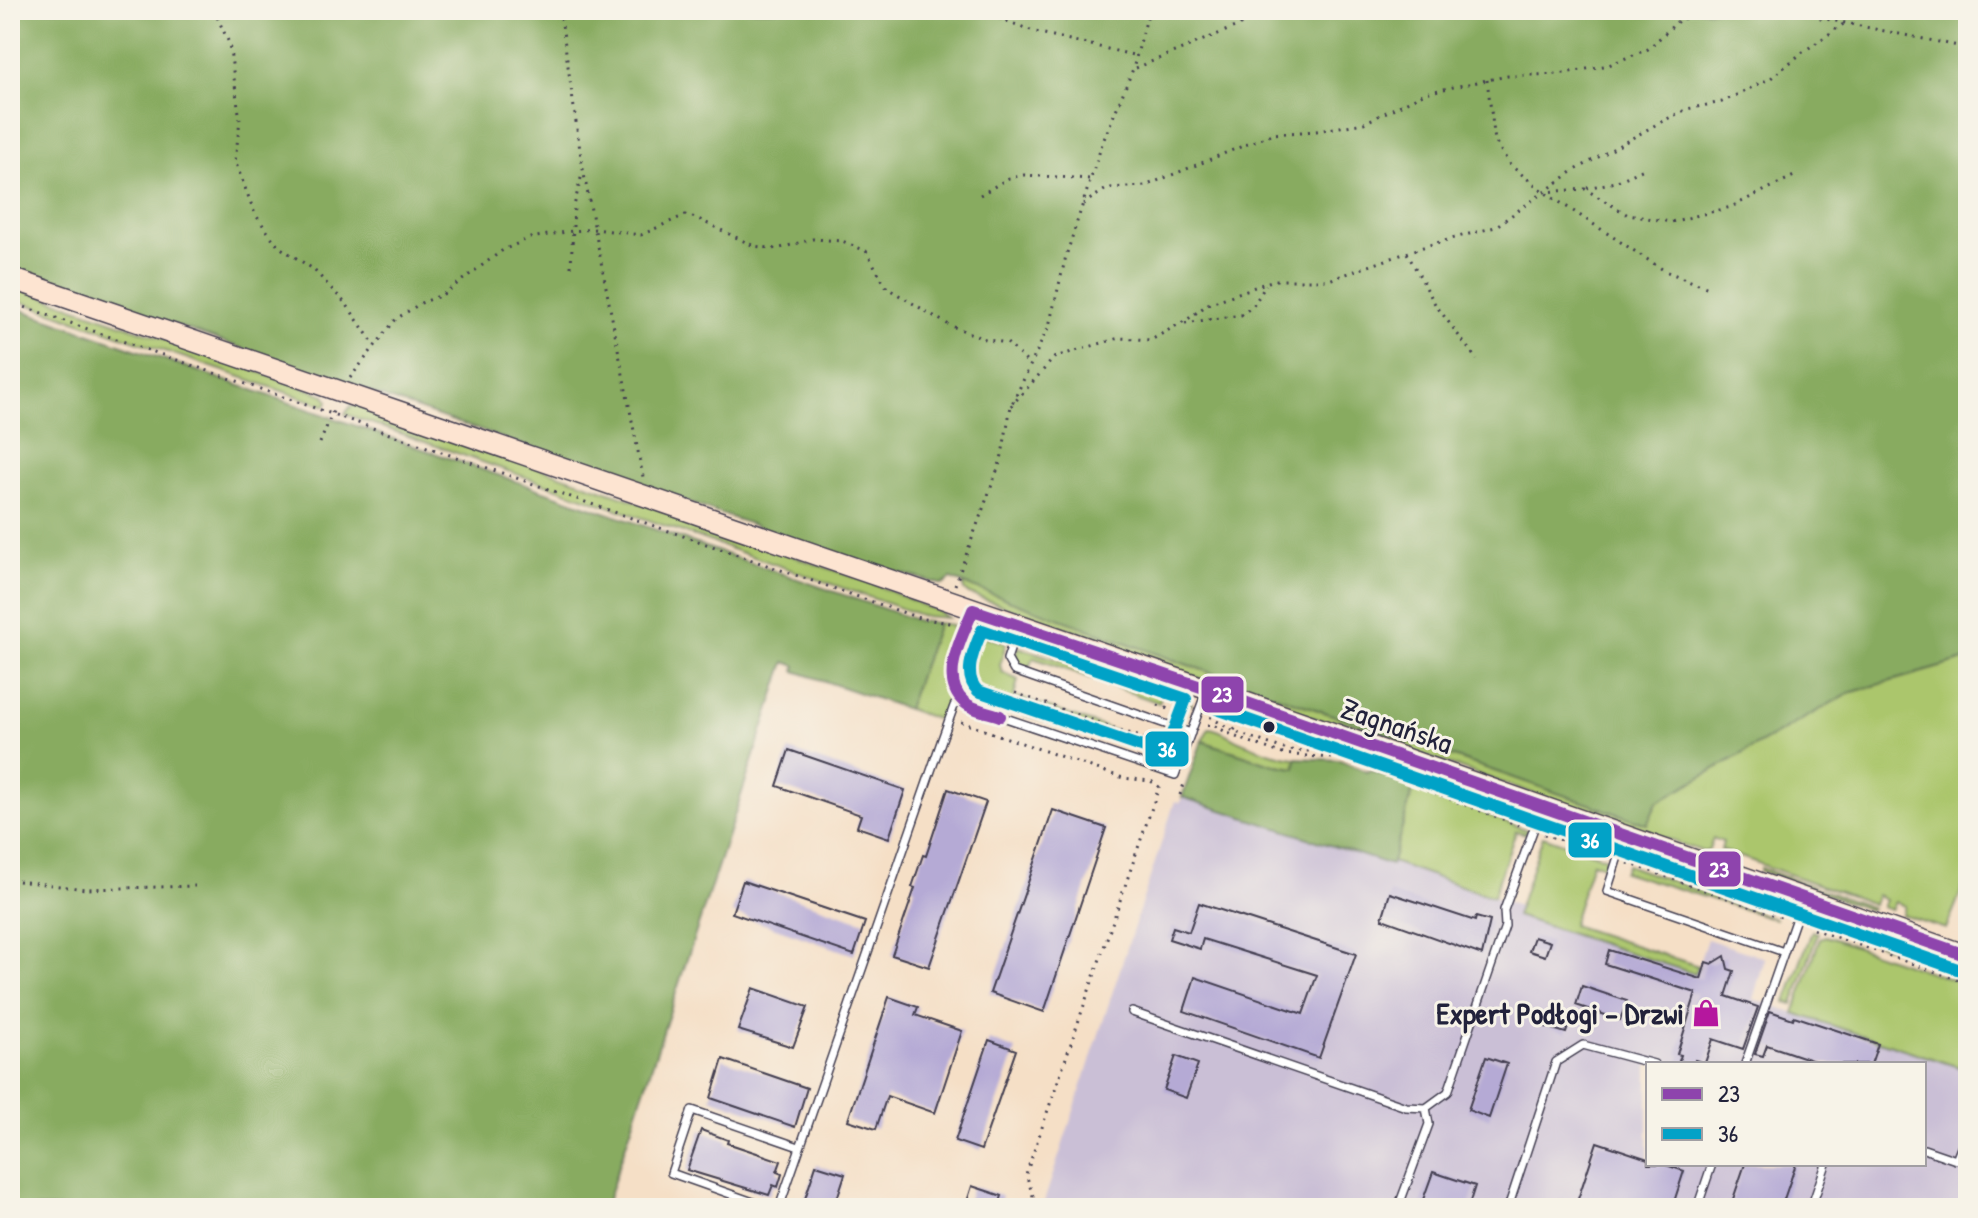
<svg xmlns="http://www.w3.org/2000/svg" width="1978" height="1218" font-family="'Patrick Hand',sans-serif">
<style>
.industrial{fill:#cabfd6;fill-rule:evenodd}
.green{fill:#abc66c;stroke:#667454;stroke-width:2}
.forest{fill:#88ab60;stroke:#55664e;stroke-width:2}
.building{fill:#b5aad5}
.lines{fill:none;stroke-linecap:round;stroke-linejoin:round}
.lane-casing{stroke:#423e50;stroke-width:10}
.secondary-casing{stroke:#423e50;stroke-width:23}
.path{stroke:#423e50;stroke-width:3;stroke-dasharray:2 6;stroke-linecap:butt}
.lane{stroke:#fff;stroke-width:7}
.secondary{stroke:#fde4d1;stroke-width:20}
.bus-1-casing{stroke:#f7f3e8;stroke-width:18}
.bus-2-casing{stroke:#f7f3e8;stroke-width:18}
.bus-1{stroke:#8e44ad;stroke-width:12}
.bus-2{stroke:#02a2c7;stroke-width:12}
.bus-dot{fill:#22223b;stroke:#f7f3e8;stroke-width:3}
.labels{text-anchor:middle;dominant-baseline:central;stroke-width:6;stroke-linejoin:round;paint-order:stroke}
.street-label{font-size:30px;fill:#22223b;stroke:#f7f3e8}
.poi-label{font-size:30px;font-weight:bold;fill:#22223b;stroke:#f7f3e8;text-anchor:end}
.line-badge{stroke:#f7f3e8;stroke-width:3}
.badge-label{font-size:22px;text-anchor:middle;font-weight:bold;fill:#fff}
</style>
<rect width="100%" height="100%" fill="#f7f3e8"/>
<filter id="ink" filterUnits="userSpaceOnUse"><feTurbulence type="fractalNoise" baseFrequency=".0125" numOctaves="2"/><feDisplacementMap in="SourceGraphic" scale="16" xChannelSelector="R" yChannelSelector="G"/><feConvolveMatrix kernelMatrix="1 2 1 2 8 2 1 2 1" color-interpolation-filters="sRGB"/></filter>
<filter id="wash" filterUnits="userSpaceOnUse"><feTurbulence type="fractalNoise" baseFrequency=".006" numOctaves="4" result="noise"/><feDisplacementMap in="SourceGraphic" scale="32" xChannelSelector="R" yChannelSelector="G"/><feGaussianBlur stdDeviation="1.8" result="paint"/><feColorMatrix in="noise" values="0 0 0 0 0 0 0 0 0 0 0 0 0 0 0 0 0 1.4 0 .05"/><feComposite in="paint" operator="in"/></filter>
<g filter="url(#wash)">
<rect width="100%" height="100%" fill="#f5dfc6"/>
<path class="industrial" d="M1182,797L1390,864L1392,862L1493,897L1519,906L1517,916L1695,974L1707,939L1765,958L1753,999L1968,1070V1208H1042L1175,801L1180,803ZM1648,1064H1924V1164H1648Z"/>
<path class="green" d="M10,285L325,395L328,401L326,406L10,298Z
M357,404L876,585L941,613L948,618L923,616L345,414L351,406Z
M963,583L1174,660L1647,824L1657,802L1849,693L1968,659V875L1946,929L1902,915L1905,906L1895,902L1891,910L1882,907L1885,899L1877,895L1873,904L1721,850L1723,842L1713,838L1709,850L1704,852L1169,668L1100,639L969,594L964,590Z
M938,623L952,625L954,634L943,670L949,699L942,721L907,709Z
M973,633L1006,643L1000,665L1002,672L1018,680L1014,696L1150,743V751L1097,733L1036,719L970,694C954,675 965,654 973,633Z
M1030,642L1181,691L1188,695L1192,705L1164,688L1023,643Z
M1018,647L1162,693L1159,703L1034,658L1028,668L1019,666L1015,658Z
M1209,728C1220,729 1229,736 1239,741C1257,748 1276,756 1296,758L1295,768L1271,764L1202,741Z
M1374,762C1400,760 1488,803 1519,814L1527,820Z
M1414,786L1527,830L1526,834L1516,831L1493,897L1392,862Z
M1543,836L1606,858L1604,866L1592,862L1572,925L1698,966L1695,974L1516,916Z
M1642,857L1742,892V895L1634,858Z
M1627,865L1776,919L1623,872Z
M1761,868L1872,908L1869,910L1760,871Z
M1827,923L1968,972V975L1821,924Z
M1812,931L1818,933L1793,1004L1786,1002Z
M1825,936L1968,985V1070L1794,1013L1820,938Z"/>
<path class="forest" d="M10,10H1968V659L1849,693L1657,802L1647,824L1174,660L956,581L951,579L943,585L863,563L10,268Z
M10,306L919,621L938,623L907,709L795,671L796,666L785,662L605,1208H10Z
M1202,741L1271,764L1295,768L1296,758L1340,760L1367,772L1369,770L1414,786L1391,865L1182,797Z"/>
<g id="blocks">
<path class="building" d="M789,750L905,790L889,838L857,827L861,815L777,786Z
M948,789L986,802L929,967L892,955L915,888L912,887L923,855L926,856Z
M1053,810L1106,828L1044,1012L990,993Z
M743,881L865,922L854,955L732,913Z
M1390,893L1475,921L1476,917L1490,921L1482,955L1382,919Z
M1199,903L1356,954L1319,1058L1184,1011L1195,977L1303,1014L1317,975L1203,939L1200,949L1169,939L1173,927L1189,932Z
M1534,937L1550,942L1545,956L1529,951Z
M1609,950L1701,979L1706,962L1712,964L1725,956L1728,969L1734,971L1726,996L1758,1007L1743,1049L1713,1039L1705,1063L1695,1060L1694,1064L1679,1061L1681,1055L1677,1054L1696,993L1605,964Z
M1582,986L1627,1001L1620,1020L1576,1005Z
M753,988L808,1007L793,1047L738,1030Z
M889,997L918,1007L915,1015L962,1031L935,1113L887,1096L876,1129L848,1120Z
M1551,1011L1571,1018L1566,1033L1546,1027Z
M1770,1011L1793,1019L1794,1016L1878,1044L1871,1064H1823L1767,1045L1763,1056L1755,1054Z
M989,1040L1016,1050L981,1150L955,1141Z
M1176,1056L1198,1064L1186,1098L1164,1090Z
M1486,1057L1507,1064L1489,1118L1468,1110Z
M723,1059L807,1088L795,1127L711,1098Z
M701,1130L728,1140L727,1143L781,1161L777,1172L782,1174L778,1187L773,1185L769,1195L687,1170Z
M1597,1142L1648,1159V1164H1663L1684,1171L1672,1208H1575Z
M1745,1164H1796L1781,1208H1730Z
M816,1165L845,1174L834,1208H802Z
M1433,1172L1475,1186L1468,1208H1420Z
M972,1186L1002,1196L998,1208H965Z"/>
</g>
</g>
<g filter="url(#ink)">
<use href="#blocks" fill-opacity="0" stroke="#423e50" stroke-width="2"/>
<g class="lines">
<defs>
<path id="lane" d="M972,612C960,647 934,689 979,709L1175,775L1206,692
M1018,626L1007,659L1014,671L1191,733
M1624,838L1607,891L1784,952
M1132,1012L1406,1107L1426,1108L1448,1092L1505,926L1504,910L1541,809
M1745,1064L1802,901
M1924,1149L1956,1160L1968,1131
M770,1208L671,1173L692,1110L799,1147
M779,1208L941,742L954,706L960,697
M1398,1208L1429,1124L1426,1108
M1508,1208L1556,1062L1583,1045L1654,1064
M1697,1208L1712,1164
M1811,1208L1826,1164"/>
<path id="secondary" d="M10,278L1207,689L1968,956"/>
</defs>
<use href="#lane" class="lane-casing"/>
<use href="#secondary" class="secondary-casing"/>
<path class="path" d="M214,10L229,43L240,120L235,161L255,214L278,246L313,269L347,305L375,346
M560,10L582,164L643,477
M986,10L990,15L1036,32L1137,56
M1806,10L1816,17L1968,48
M1136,68L1276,10
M1487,80L1495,141L1510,165L1544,192L1665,271L1711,289
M1587,188L1615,182L1644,169
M1544,192L1585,189L1628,215L1671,222L1731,207L1794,176
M980,195L1009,178L1024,175L1091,179
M1083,204L1108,188L1145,186L1272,134L1316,131L1364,123L1425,93L1487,80L1508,76L1559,74L1609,65L1648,49L1679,20L1704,12L1764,10
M1407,253L1435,304L1477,360
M571,267L574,206L582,174
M10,302L919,618L956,624
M1185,323L1241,315L1253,306L1266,285
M350,378L396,319L421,303L442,295L503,250L530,238L572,231L595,229L641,235L685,215L696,218L754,246L777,249L813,239L842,241L866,251L887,288L949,325L988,340L1007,343L1030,365
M1011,406L1055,357L1119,338L1151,340L1188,319L1208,304L1274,280H1329L1429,245L1495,227L1572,172L1657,124L1687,109L1722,102L1771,78L1803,52L1845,23
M320,443L335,406
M955,585L1001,460L1011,406L1049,326L1066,256L1102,144L1133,69L1149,10
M1015,693L1157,743
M1175,698L1188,708
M1158,705L1184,715
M1210,717L1235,732L1287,750L1327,752
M961,722L1123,778L1151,781L1159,787L1026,1174L1033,1196L1028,1208
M1207,725H1213L1236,737L1283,754L1343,759L1524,827
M1234,730L1239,724L1260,730L1292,743L1311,746
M1154,752L1161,733
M1180,795L1184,784
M1477,804L1526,823
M1545,829L1609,852
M1544,834L1607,856
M1628,858L1787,914
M1628,863L1781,917
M10,880L85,889L195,886
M1805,921L1968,978
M1813,929L1968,983
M1003,1208H1007"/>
<use href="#lane" class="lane"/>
<use href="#secondary" class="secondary"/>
<defs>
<path id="bus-1" d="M973,610L1207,689L1968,956
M973,610C963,635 938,679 964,702C973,710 989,712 1000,716"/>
<path id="bus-2" d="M982,630L1186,699L1165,755L978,691C961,675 975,648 982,630Z
M1217,709L1963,971"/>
</defs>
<use href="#bus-1" class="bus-1-casing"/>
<use href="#bus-2" class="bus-2-casing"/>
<use href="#bus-1" class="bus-1"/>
<use href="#bus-2" class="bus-2"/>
</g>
</g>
<defs>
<symbol id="shop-bare" viewBox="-9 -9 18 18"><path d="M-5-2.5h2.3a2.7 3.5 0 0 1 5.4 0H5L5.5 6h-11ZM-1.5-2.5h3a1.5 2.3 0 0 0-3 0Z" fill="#b5179e" stroke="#f7f3e8" stroke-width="2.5" paint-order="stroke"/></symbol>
</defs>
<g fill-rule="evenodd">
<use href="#shop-bare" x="1686" y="993" width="40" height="40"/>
</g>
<circle class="bus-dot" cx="1269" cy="727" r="7"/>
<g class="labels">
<g class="street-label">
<text transform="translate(1397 725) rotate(19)">Zagnańska</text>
</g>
<g class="poi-label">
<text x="1684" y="1013">Expert Podłogi – Drzwi</text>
</g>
</g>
<g class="line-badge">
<rect x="1200" y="675" width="45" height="39" rx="8" fill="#8e44ad"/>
<rect x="1144" y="730" width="46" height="38" rx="8" fill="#02a2c7"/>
<rect x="1567" y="821" width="46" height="38" rx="8" fill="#02a2c7"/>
<rect x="1697" y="850" width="45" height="38" rx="8" fill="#8e44ad"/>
</g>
<g class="badge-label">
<text x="1222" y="702">23</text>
<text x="1167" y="757">36</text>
<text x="1590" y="848">36</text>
<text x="1719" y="877">23</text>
</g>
<rect width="1978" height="1218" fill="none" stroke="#f7f3e8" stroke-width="40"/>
<rect x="1646" y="1062" width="280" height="104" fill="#f7f3e8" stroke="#a29fa3" stroke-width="2"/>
<rect x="1662" y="1088" width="40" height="12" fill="#8e44ad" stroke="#a29fa3" stroke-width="2"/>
<text x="1718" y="1102" font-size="24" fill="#22223b">23</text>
<rect x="1662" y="1128" width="40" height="12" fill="#02a2c7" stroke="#a29fa3" stroke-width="2"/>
<text x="1718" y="1142" font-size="24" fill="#22223b">36</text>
</svg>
